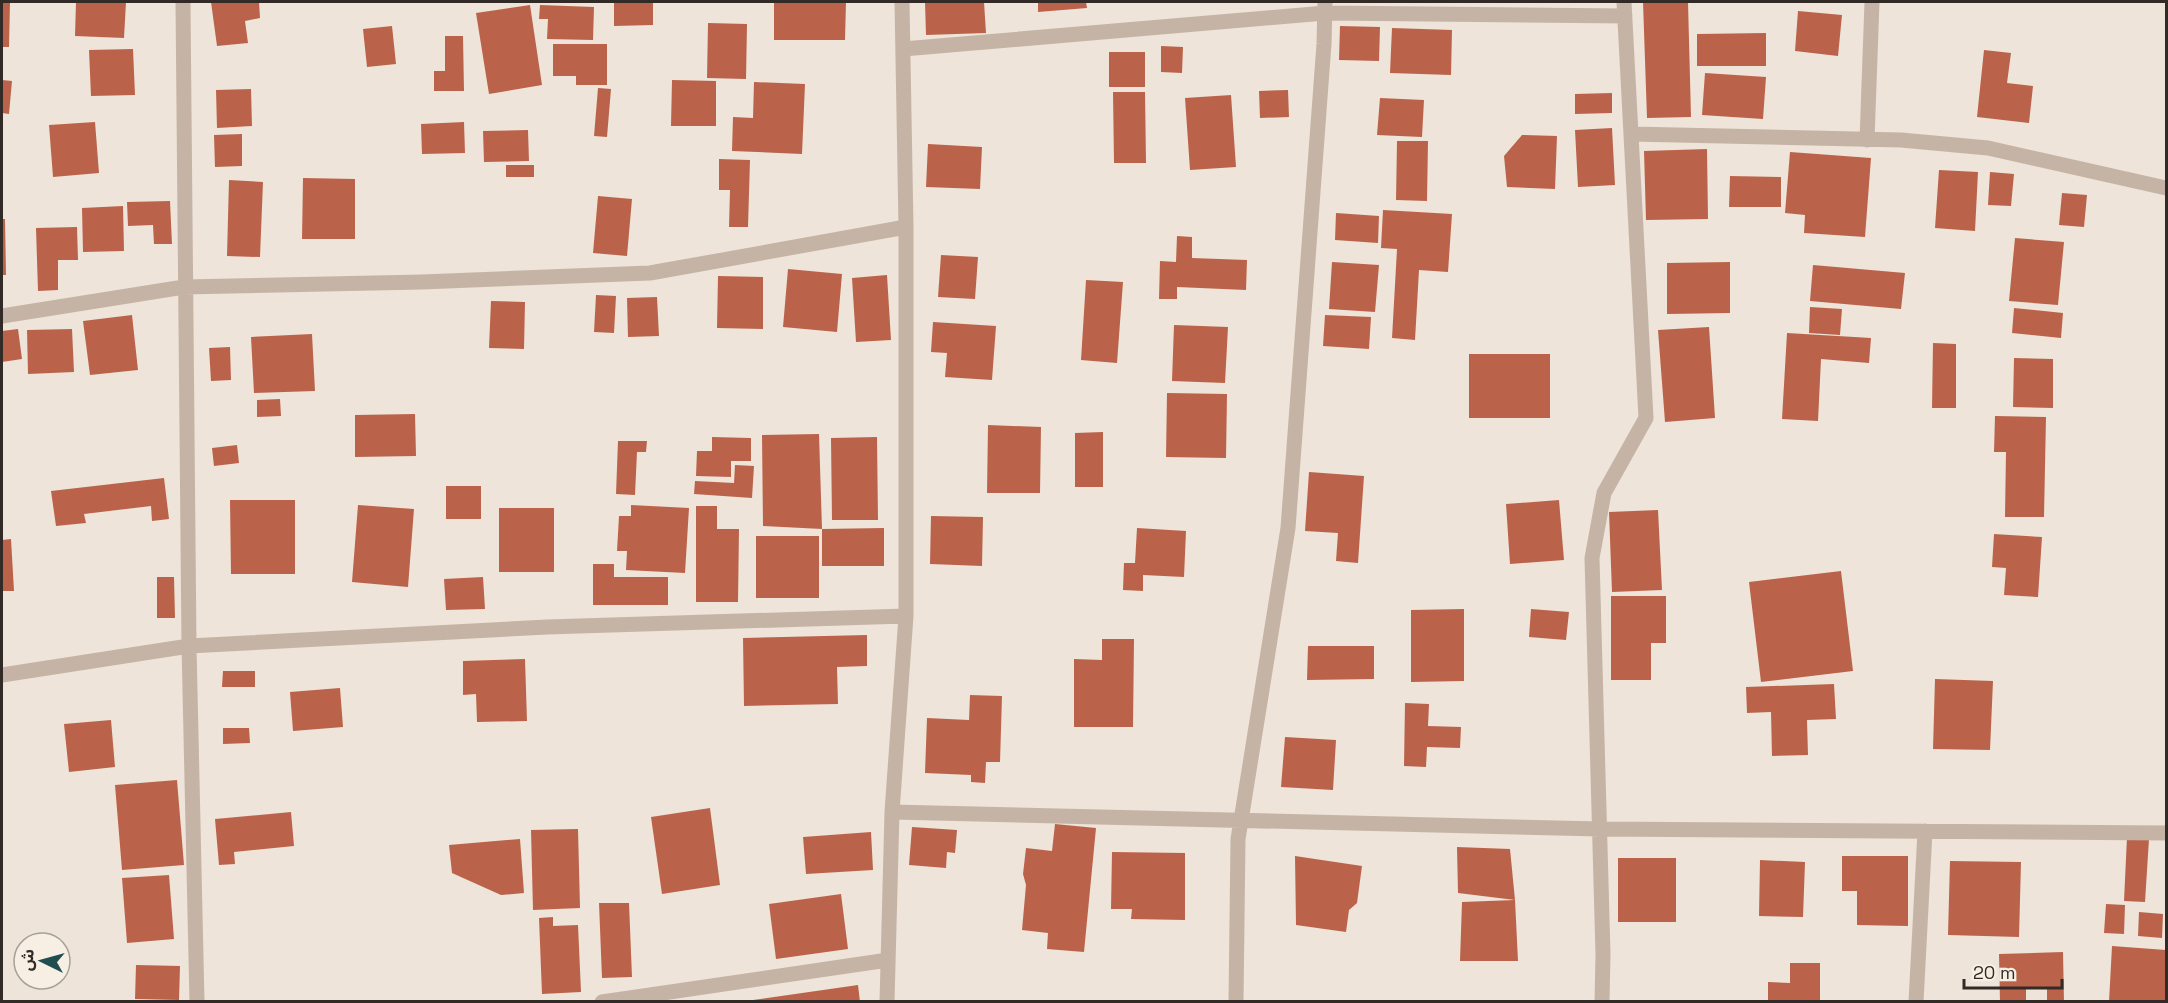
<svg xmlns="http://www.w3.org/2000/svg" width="2168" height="1003" font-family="'Space Grotesk','Noto Sans Arabic',sans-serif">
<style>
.building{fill:#bb634a}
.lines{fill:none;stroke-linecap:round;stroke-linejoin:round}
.minor{stroke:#c5b4a6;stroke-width:15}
</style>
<rect width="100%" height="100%" fill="#eee4d9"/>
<path class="building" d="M2,2H10L9,47H2Z
M76,2H126L124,38L75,36Z
M211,2H259L260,18L245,21L248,43L217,46Z
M614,2H653V25L614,26Z
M774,2H846L845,40H774Z
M925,2H984L986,33L926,35Z
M1038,2H1086L1087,8L1038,12Z
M1643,2H1688L1691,117L1647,118Z
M530,5L542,85L489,94L476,13Z
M540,5L594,7L593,40L547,39L548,19H539Z
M1798,11L1842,15L1838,56L1795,51Z
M708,23L747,24L746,79L707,78Z
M392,26L396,64L367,67L363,29Z
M1340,26L1380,27L1379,61L1339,60Z
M1392,28L1452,30L1451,75L1390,73Z
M1766,33V66H1697V34Z
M445,36H463L464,91H434V71H445Z
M553,44H607V85H576V76H553Z
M1161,46L1183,47L1182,73L1161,72Z
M133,49L135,95L91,96L89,50Z
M1984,50L2011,53L2007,83L2033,86L2029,123L1977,117Z
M1109,52H1145V87H1109Z
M1705,73L1766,77L1763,119L1702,115Z
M2,80L12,81L9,114L2,113Z
M672,80L716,81V126H671Z
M754,82L805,84L802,154L732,151L733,117L753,118Z
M598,88L611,89L607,137L594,136Z
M251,89L252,126L217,128L216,90Z
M1288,90L1289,117L1260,118L1259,91Z
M1113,92H1145L1146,163H1114Z
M1612,93V113L1575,114V94Z
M1231,95L1236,167L1190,170L1185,98Z
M1380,98L1424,100L1422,137L1377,135Z
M95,122L99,173L53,177L49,125Z
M464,122L465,153L422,154L421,124Z
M1612,128L1615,185L1578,187L1575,130Z
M528,130L529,161L484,162L483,131Z
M242,134V166L215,167L214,135Z
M1522,135L1557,136L1555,189L1507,187L1504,156Z
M1397,141H1428L1427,201L1396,200Z
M928,144L982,147L980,189L926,187Z
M1707,149L1708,219L1646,220L1644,151Z
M1790,152L1871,158L1865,237L1804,233L1805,215L1785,213Z
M719,159L750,160L748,227H729L730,190H719Z
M506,165H534V177H506Z
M1939,170L1978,172L1975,231L1935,228Z
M1990,172L2014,174L2011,206L1988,205Z
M1730,176L1781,177V207H1729Z
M303,178L355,179V239H302Z
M229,180L263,182L260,257L227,256Z
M2062,193L2087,195L2084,227L2059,225Z
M598,196L632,199L627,256L593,253Z
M170,201L172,244H154L153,225L128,226L127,202Z
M123,206L124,251L83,252L82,208Z
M1383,210L1452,214L1448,272L1419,270L1415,340L1392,338L1397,249L1381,248Z
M1336,213L1379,216L1378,243L1335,240Z
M2,219H5L6,275H2Z
M77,227L78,260H58V290L38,291L36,228Z
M1177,236L1192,237V258L1247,260L1246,290L1177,287V299H1159L1160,261L1176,262Z
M2015,238L2064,242L2058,305L2009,301Z
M941,255L978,257L975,299L938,297Z
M1332,262L1379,265L1375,312L1329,309Z
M1730,262V313L1667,314V263Z
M1813,265L1905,273L1901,309L1810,301Z
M788,269L842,274L837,332L783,327Z
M887,275L891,340L856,342L852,278Z
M718,276L763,277V329L717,328Z
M1086,280L1123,282L1117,363L1081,360Z
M596,295L616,296L614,333L594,332Z
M657,297L659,336L628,337L627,298Z
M491,301L525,302L524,349L489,348Z
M1810,307L1842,309L1840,335L1809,333Z
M2014,308L2063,313L2061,338L2012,333Z
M132,315L138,370L90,375L83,321Z
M1325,315L1371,317L1369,349L1323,346Z
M933,322L996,326L992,380L945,377L947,353L931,352Z
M1174,325L1228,327L1225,383L1172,381Z
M1709,327L1715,418L1665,422L1658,330Z
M18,329L22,359L2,362V331Z
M72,329L74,372L28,374L27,330Z
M1787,333L1871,338L1869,363L1821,359L1818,421L1782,419Z
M312,334L315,391L254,393L251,337Z
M1933,343L1956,344V408H1932Z
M230,347L231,380L211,381L209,348Z
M1469,354H1550V418H1469Z
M2014,358L2053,359V408L2013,407Z
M1167,393L1227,394L1226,458L1166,457Z
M280,399L281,416L257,417V400Z
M415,414L416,456L355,457V415Z
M1995,416L2046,417L2044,517H2005L2006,452H1994Z
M988,425L1041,427L1040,493H987Z
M1103,432V487H1075V433Z
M819,434L822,529L884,528V566H822V529L763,526L762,435Z
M712,437L751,438V461H731V477L696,476L697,451H712Z
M877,437L878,520H832L831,438Z
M618,441H647L646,452H637L635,495L616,494Z
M237,445L239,463L214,466L212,448Z
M735,465L754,466L752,498L694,494L695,481L734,483Z
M1309,472L1364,476L1358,563L1336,561L1338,533L1305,531Z
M164,478L169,519L152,521L151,506L84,514L86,523L56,526L51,491Z
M446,486H481V519H446Z
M230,500H295V574H231Z
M1559,500L1564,560L1510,564L1506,504Z
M358,505L414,509L408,587L352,582Z
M631,505L689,508L685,573L626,570L627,551H617L619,516H631Z
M696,506H717V529H739L738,602H696Z
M499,508H554V572H499Z
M1658,510L1662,590L1612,592L1609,512Z
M931,516L983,517L982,566L930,564Z
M1137,528L1186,531L1184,577L1143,575V591L1123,590L1124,563H1135Z
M1994,534L2042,537L2038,597L2004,595L2006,568L1992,567Z
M756,536H819V598H756Z
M11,539L14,591H2V540Z
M593,564H614V577H668V605H593Z
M1841,571L1853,671L1761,682L1749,582Z
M157,577H174L175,618H157Z
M483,577L485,609L446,610L444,579Z
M1611,596H1666V643H1651V680H1611Z
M1464,609V681L1411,682V610Z
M1531,609L1569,612L1566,640L1529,637Z
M867,635V666L837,667L838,704L744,706L743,638Z
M1102,639H1134L1133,727H1074V659L1102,660Z
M1308,646H1374V679L1307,680Z
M525,659L527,721L477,722L476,694L463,695V661Z
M223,671H255V687H222Z
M1935,679L1993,681L1990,750L1933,749Z
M1834,684L1836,719L1807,720L1808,755L1772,756L1771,712L1747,713L1746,687Z
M340,688L343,727L293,731L290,692Z
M970,695L1002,696L1000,762H986L985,783L971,782V775L925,773L927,718L969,720Z
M1405,703L1429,704L1428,726L1461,727L1460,748L1427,747L1426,767L1404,766Z
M111,720L115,767L69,772L64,724Z
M223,728H249L250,743L223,744Z
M1285,737L1336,740L1333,790L1281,787Z
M177,780L184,865L122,870L115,785Z
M710,808L720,885L662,894L651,817Z
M291,812L294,846L234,852L235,864L219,865L215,819Z
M1055,824L1096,828L1084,952L1047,949L1048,933L1022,930L1026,885L1023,874L1026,848L1052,851Z
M912,827L957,830L955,853L947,852L946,868L909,865Z
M578,829L580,908L533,910L531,830Z
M871,832L873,870L806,874L803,837Z
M2127,837L2149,839L2145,902L2124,901Z
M520,839L524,893L501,895L452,873L449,845Z
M1457,847L1510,849L1515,900L1458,893Z
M1112,852L1185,853V920L1131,919L1132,909H1111Z
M1295,856L1362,866L1357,903L1349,910L1346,932L1296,925Z
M1842,856H1908V926L1857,925V891H1842Z
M1618,858H1676V922H1618Z
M1760,860L1805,862L1803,917L1759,916Z
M1950,861L2021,862L2019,937L1948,935Z
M169,875L174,939L127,943L122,878Z
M841,894L848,949L776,959L769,904Z
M1515,900L1518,961H1460L1462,902Z
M599,903H629L632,977L602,978Z
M2106,904L2125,905L2124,934L2104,933Z
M2139,912L2163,914L2162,938L2138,936Z
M553,917V926L578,925L581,992L542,994L539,918Z
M2112,946L2166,950V1002H2109Z
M2063,952L2064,1002H2047V988L2026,989V1002H2000L1999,954Z
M1790,963H1820V1002H1768V982L1790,983Z
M136,965L180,966L179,1000L135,999Z
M858,985L860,1002H753V1000Z"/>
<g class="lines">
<path class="minor" d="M183,2L189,646L197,1002
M903,49L1325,13L1625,16
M1631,134L1901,140L1988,148L2166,188
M1867,140L1872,2
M2,316L184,287L422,282L650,273L906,227
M2,675L189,646L547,627L906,616
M892,812L1600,829L2166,833
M602,1002L888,960
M887,1002L892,812L906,616V227L902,2
M1236,1002L1238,839L1288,528L1324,44L1325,2
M1602,1002L1603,954L1592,558L1604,493L1646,418L1624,2
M1916,1002L1925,831"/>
</g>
<rect width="2168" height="1003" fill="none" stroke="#322a26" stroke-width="6"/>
<g transform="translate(42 961) rotate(275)"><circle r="28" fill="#f7eee4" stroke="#a8a098" stroke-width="1.5"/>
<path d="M0-4.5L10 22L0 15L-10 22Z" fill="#204d4f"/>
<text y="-9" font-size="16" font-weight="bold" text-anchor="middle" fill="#322a26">ش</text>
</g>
<path d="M1964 979v9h98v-9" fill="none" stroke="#322a26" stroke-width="3"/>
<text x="1973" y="979" font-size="18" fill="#322a26" stroke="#f7eee4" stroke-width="4.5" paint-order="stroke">20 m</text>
</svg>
